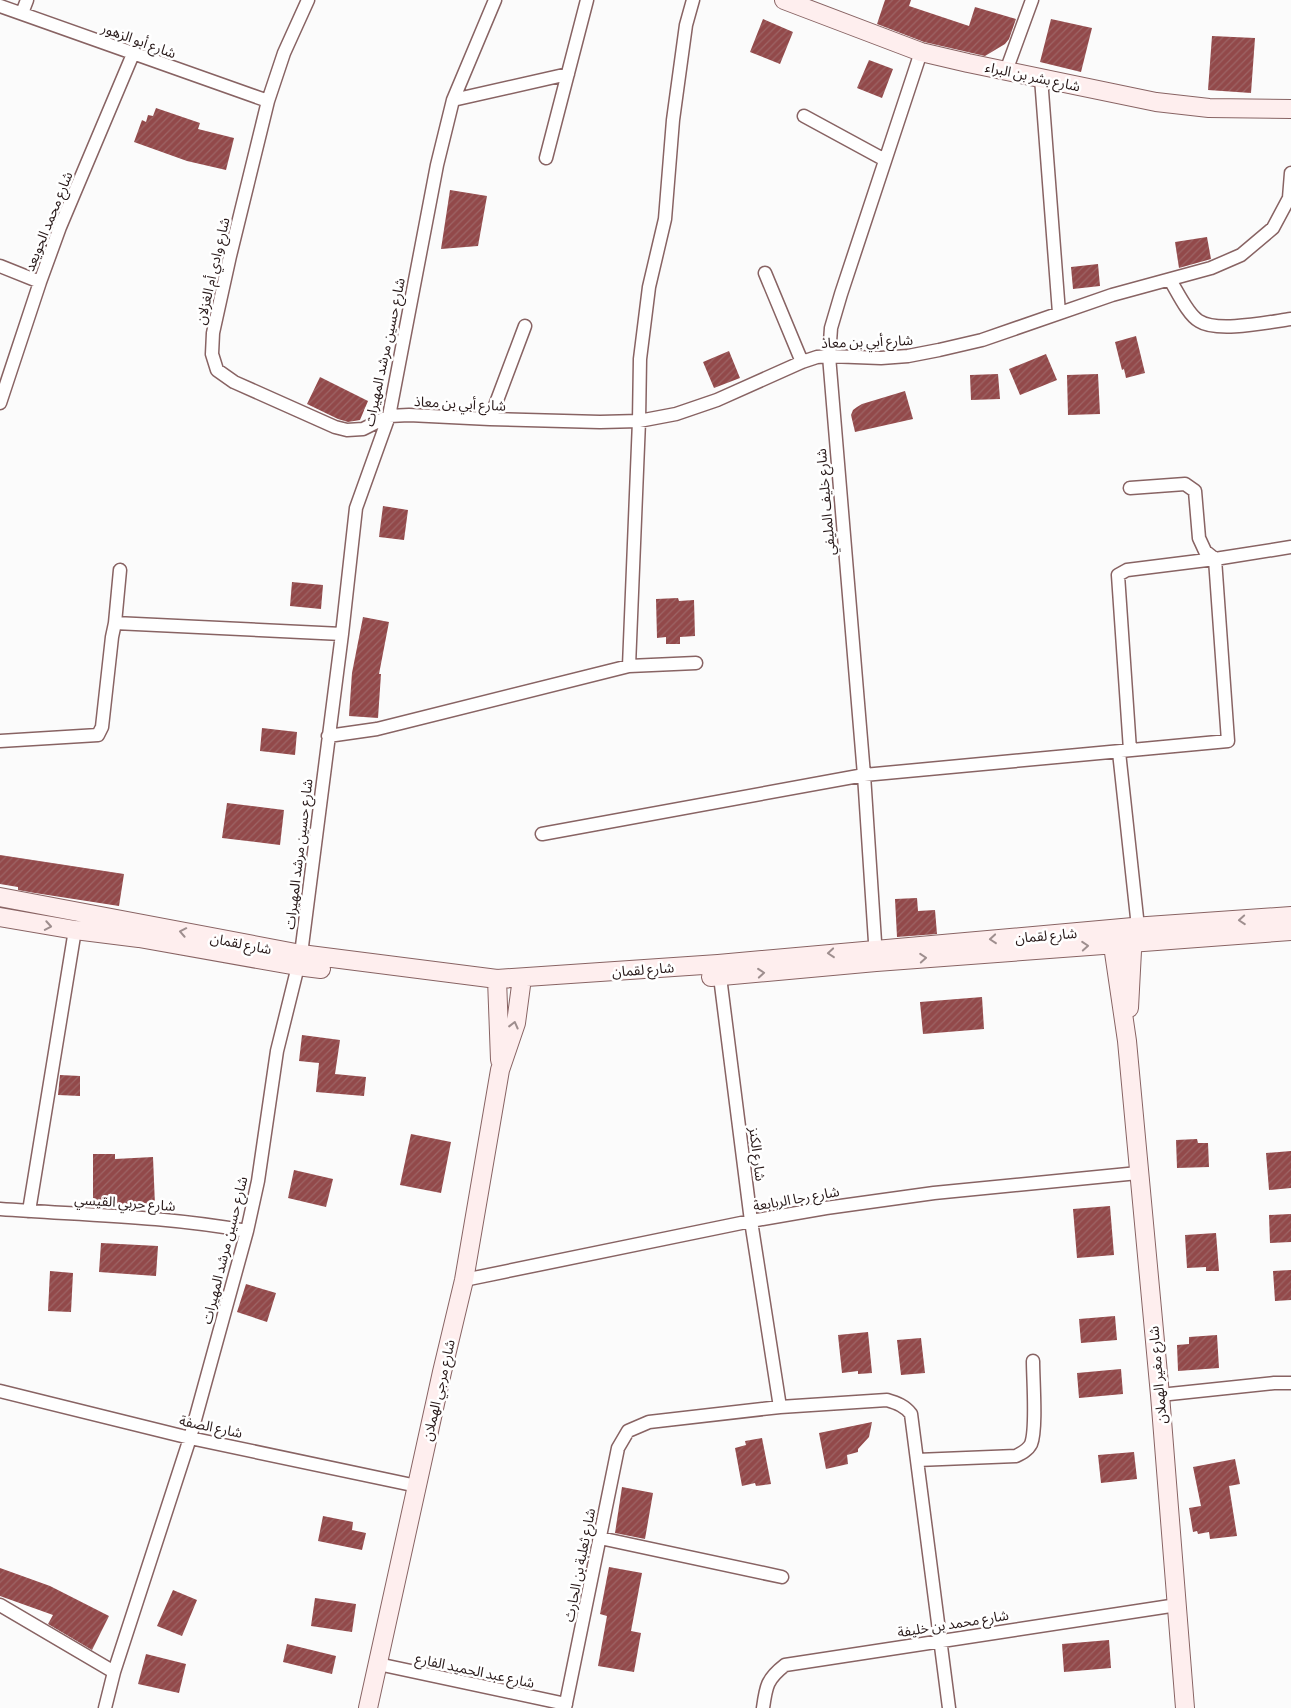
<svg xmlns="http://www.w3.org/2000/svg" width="1291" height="1708" font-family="Commissioner,'Noto Sans Arabic',sans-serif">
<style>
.building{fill:url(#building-hatch)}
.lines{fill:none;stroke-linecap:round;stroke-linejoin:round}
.street-casing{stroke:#886363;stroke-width:15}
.secondary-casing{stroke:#886363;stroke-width:20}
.street{stroke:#fff;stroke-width:12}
.secondary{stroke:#feeeee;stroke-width:18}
.oneway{stroke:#9e8e8e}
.labels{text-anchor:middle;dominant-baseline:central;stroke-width:5;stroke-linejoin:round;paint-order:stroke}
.street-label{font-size:14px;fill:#281919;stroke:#fff}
</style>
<defs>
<pattern id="building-hatch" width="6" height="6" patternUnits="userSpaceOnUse" patternTransform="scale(1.25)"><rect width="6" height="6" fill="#92494a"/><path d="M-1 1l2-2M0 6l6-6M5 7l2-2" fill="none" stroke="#9d6566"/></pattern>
</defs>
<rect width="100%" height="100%" fill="#fbfbfb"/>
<path class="building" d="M885,0H911L909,6L969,26L975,7L1016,19L1009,39L1005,44L985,56L924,42L877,24Z
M763,19L793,32L780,64L750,52Z
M1051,19L1092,28L1081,72L1040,62Z
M1212,36L1255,38L1251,93L1208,90Z
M869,60L893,69L882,98L857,88Z
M156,108L200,123L198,129L234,138L226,170L187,161L134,142L142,120L146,122L148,115L153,116Z
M450,190L487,196L478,246L441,249Z
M1207,237L1211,259L1179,268L1175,242Z
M1098,264L1100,286L1073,289L1071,267Z
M1136,336L1145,373L1126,378L1124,369L1122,370L1115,342Z
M729,351L740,378L714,388L703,362Z
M1046,354L1057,380L1020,395L1009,369Z
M998,374L1000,399L971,400L970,375Z
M1098,374L1100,414L1068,415L1067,375Z
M320,377L368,401L360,420L348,422L338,419L307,404Z
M905,391L913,419L855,432L851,415L853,410L857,407L862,404Z
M383,506L408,510L404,540L379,537Z
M292,582L323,585L321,609L290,606Z
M678,598L679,601L694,600L695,636L680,637V644H666V637L657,638L656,599Z
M363,617L389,622L379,674H381L378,718L349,716L352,673Z
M262,728L297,732L295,755L260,751Z
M227,803L284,810L280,845L222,838Z
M0,855L124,874L119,906L35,893L18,890V887L0,884Z
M917,898L918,911L935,910L937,934L897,937L895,899Z
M982,997L984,1029L923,1034L920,1002Z
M302,1035L340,1040L335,1074L366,1077L364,1096L316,1092L319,1063L299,1061Z
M60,1075L80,1076V1096L58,1095Z
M411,1134L451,1142L441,1193L400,1185Z
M1197,1139L1198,1143H1208L1209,1167L1177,1168L1176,1140Z
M1291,1151V1188L1269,1190L1266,1153Z
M93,1154H115V1159L153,1157L155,1205L116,1207L93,1206Z
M294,1170L333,1179L326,1207L288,1198Z
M1110,1206L1114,1255L1077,1258L1073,1209Z
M1291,1214V1242L1270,1243L1269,1215Z
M1216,1233L1219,1271H1206V1267L1187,1268L1185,1235Z
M101,1243L158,1246L156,1276L99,1272Z
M1291,1270V1300L1275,1301L1273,1271Z
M50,1271L73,1273L71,1312L48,1311Z
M246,1284L276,1293L267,1322L237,1312Z
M1115,1316L1117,1340L1081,1343L1079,1319Z
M868,1332L872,1373L858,1374V1371L842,1373L838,1335Z
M1217,1335L1219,1368L1178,1371L1177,1345L1189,1344V1337Z
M921,1338L925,1373L901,1375L897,1340Z
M1121,1369L1123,1394L1079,1398L1077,1373Z
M872,1422L869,1437L858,1449V1452L847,1455L848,1464L826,1469L819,1433Z
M762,1438L771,1484L756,1486L755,1483L742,1486L735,1448L746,1445L745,1441Z
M1134,1452L1137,1479L1101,1483L1098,1455Z
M1235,1459L1240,1484L1229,1486L1237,1536L1210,1539L1209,1532L1198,1534L1197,1531L1193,1532L1189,1508L1201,1506L1193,1467Z
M622,1487L653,1493L645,1539L615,1533Z
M323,1516L353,1522L352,1530L366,1533L362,1550L318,1541Z
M609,1567L642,1573L631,1631L641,1633L634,1672L598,1666L607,1616L600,1614Z
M0,1568L50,1586L109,1616L92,1650L48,1624L53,1615L0,1596Z
M173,1590L197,1600L182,1636L157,1626Z
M315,1598L356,1604L352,1632L311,1626Z
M1109,1640L1111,1668L1064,1672L1062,1644Z
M287,1644L336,1656L332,1674L283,1662Z
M146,1654L186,1664L179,1693L138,1684Z"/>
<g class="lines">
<defs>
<path id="street" d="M308,0L284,53L268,101L230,256L213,333L212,354L217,370L234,382L335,427L347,430L363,429L389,416L409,415L490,419L600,422L639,421L676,414L717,400L802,362L817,357L829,356L881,358L908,356L939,350L982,340L1112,295L1211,268L1241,255L1273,228L1289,198L1291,173
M0,6L268,101
M22,13L27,0
M1006,71L1032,0
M1041,78L1059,313
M453,100L568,74
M804,116L885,160
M546,158L587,0
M0,266L40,282
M765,273L802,362
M1170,280C1177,291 1188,315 1199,321C1217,333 1269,322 1291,319
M0,403L40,282L60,227L133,54
M490,419L525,326
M115,623L120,570
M629,666L639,421L640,359L649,287L665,219L673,120L686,25L693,0
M328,736L377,729L629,666L696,663
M0,741L98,735L102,727L112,637L115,623L342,634
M1130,750L1118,575L1127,570L1215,559L1291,547
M1119,752L1138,927
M542,834L864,775L1228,741L1215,559L1205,551L1199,538L1195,491L1185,484L1130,488
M876,957L864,775L829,356L831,328L841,294L921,52
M719,969L751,1221L780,1407
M0,1209C83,1215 165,1216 247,1231
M29,1211L75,930
M464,1280L751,1221L826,1208L934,1193L1138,1173
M0,1391L190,1438L417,1486
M1160,1395L1274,1383H1291
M917,1460L1016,1456C1022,1453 1028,1450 1031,1444C1037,1429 1033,1380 1033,1361
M600,1538L782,1577
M0,1605L114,1672
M378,1664L566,1704
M105,1708L114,1672L190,1438L247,1231L258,1181L277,1051L301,954L342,634L356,508L389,416L437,165L453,100L495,0
M565,1708L618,1448L628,1431L649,1422L780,1407L887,1400C897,1403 905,1406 911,1414L949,1708
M763,1708C766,1686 767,1679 785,1665L1177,1605"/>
<path id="secondary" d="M784,0L921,52L968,63L1156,102L1209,108L1291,109
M0,897L301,954L497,979L718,964L1133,927L1291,916
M0,917L75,930L139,938L297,966L321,969
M1111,932L1127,1041L1160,1395L1185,1708
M711,977L876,962L1291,931
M497,979L500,1060
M1129,1008L1133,932
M368,1708L442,1372L464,1280L500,1070L516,1023L522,978"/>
</defs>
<use href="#street" class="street-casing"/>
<use href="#secondary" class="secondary-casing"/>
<use href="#street" class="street"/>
<use href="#secondary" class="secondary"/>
</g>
<defs><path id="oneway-chevron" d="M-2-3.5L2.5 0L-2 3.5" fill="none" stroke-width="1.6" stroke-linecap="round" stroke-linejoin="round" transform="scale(1.25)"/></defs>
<g class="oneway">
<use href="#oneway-chevron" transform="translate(1242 920) rotate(176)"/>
<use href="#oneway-chevron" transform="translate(48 926) rotate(10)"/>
<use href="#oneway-chevron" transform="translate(183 932) rotate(-169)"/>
<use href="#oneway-chevron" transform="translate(993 939) rotate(175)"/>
<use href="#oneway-chevron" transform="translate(1085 946) rotate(-4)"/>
<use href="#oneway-chevron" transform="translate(831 953) rotate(175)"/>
<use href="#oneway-chevron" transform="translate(923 958) rotate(-4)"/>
<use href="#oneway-chevron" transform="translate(761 973) rotate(-5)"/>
<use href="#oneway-chevron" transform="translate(514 1025) rotate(-76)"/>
</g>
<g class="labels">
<g class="street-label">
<text transform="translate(139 40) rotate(20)">شارع أبو الزهور</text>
<text transform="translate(1033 76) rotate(12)">شارع بشر بن البراء</text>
<text transform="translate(48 221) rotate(-68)">شارع محمد الجويعد</text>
<text transform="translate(212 271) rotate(-77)">شارع وادي أم الغزلان</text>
<text transform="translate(867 341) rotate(-2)">شارع أبي بن معاذ</text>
<text transform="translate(384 352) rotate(-78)">شارع حسين مرشد المهيرات</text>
<text transform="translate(460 403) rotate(3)">شارع أبي بن معاذ</text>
<text transform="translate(825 502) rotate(-95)">شارع خليف المليفي</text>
<text transform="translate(298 854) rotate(-83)">شارع حسين مرشد المهيرات</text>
<text transform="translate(1046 935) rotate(-5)">شارع لقمان</text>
<text transform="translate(241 943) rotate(11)">شارع لقمان</text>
<text transform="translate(643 969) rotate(-4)">شارع لقمان</text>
<text transform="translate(758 1154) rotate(83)">شارع الكنز</text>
<text transform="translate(796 1198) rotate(-10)">شارع رجا الربابعة</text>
<text transform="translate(125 1202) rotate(4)">شارع حربي القيسي</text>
<text transform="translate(224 1250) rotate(-76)">شارع حسين مرشد المهيرات</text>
<text transform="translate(1157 1375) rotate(-95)">شارع مغير الهملان</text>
<text transform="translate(438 1390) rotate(-77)">شارع مرجي الهملان</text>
<text transform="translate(211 1426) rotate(12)">شارع الصفة</text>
<text transform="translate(579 1565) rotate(-79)">شارع ثعلبة بن الحارث</text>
<text transform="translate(953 1623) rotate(-9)">شارع محمد بن خليفة</text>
<text transform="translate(475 1670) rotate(12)">شارع عبد الحميد الفارع</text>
</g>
</g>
</svg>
